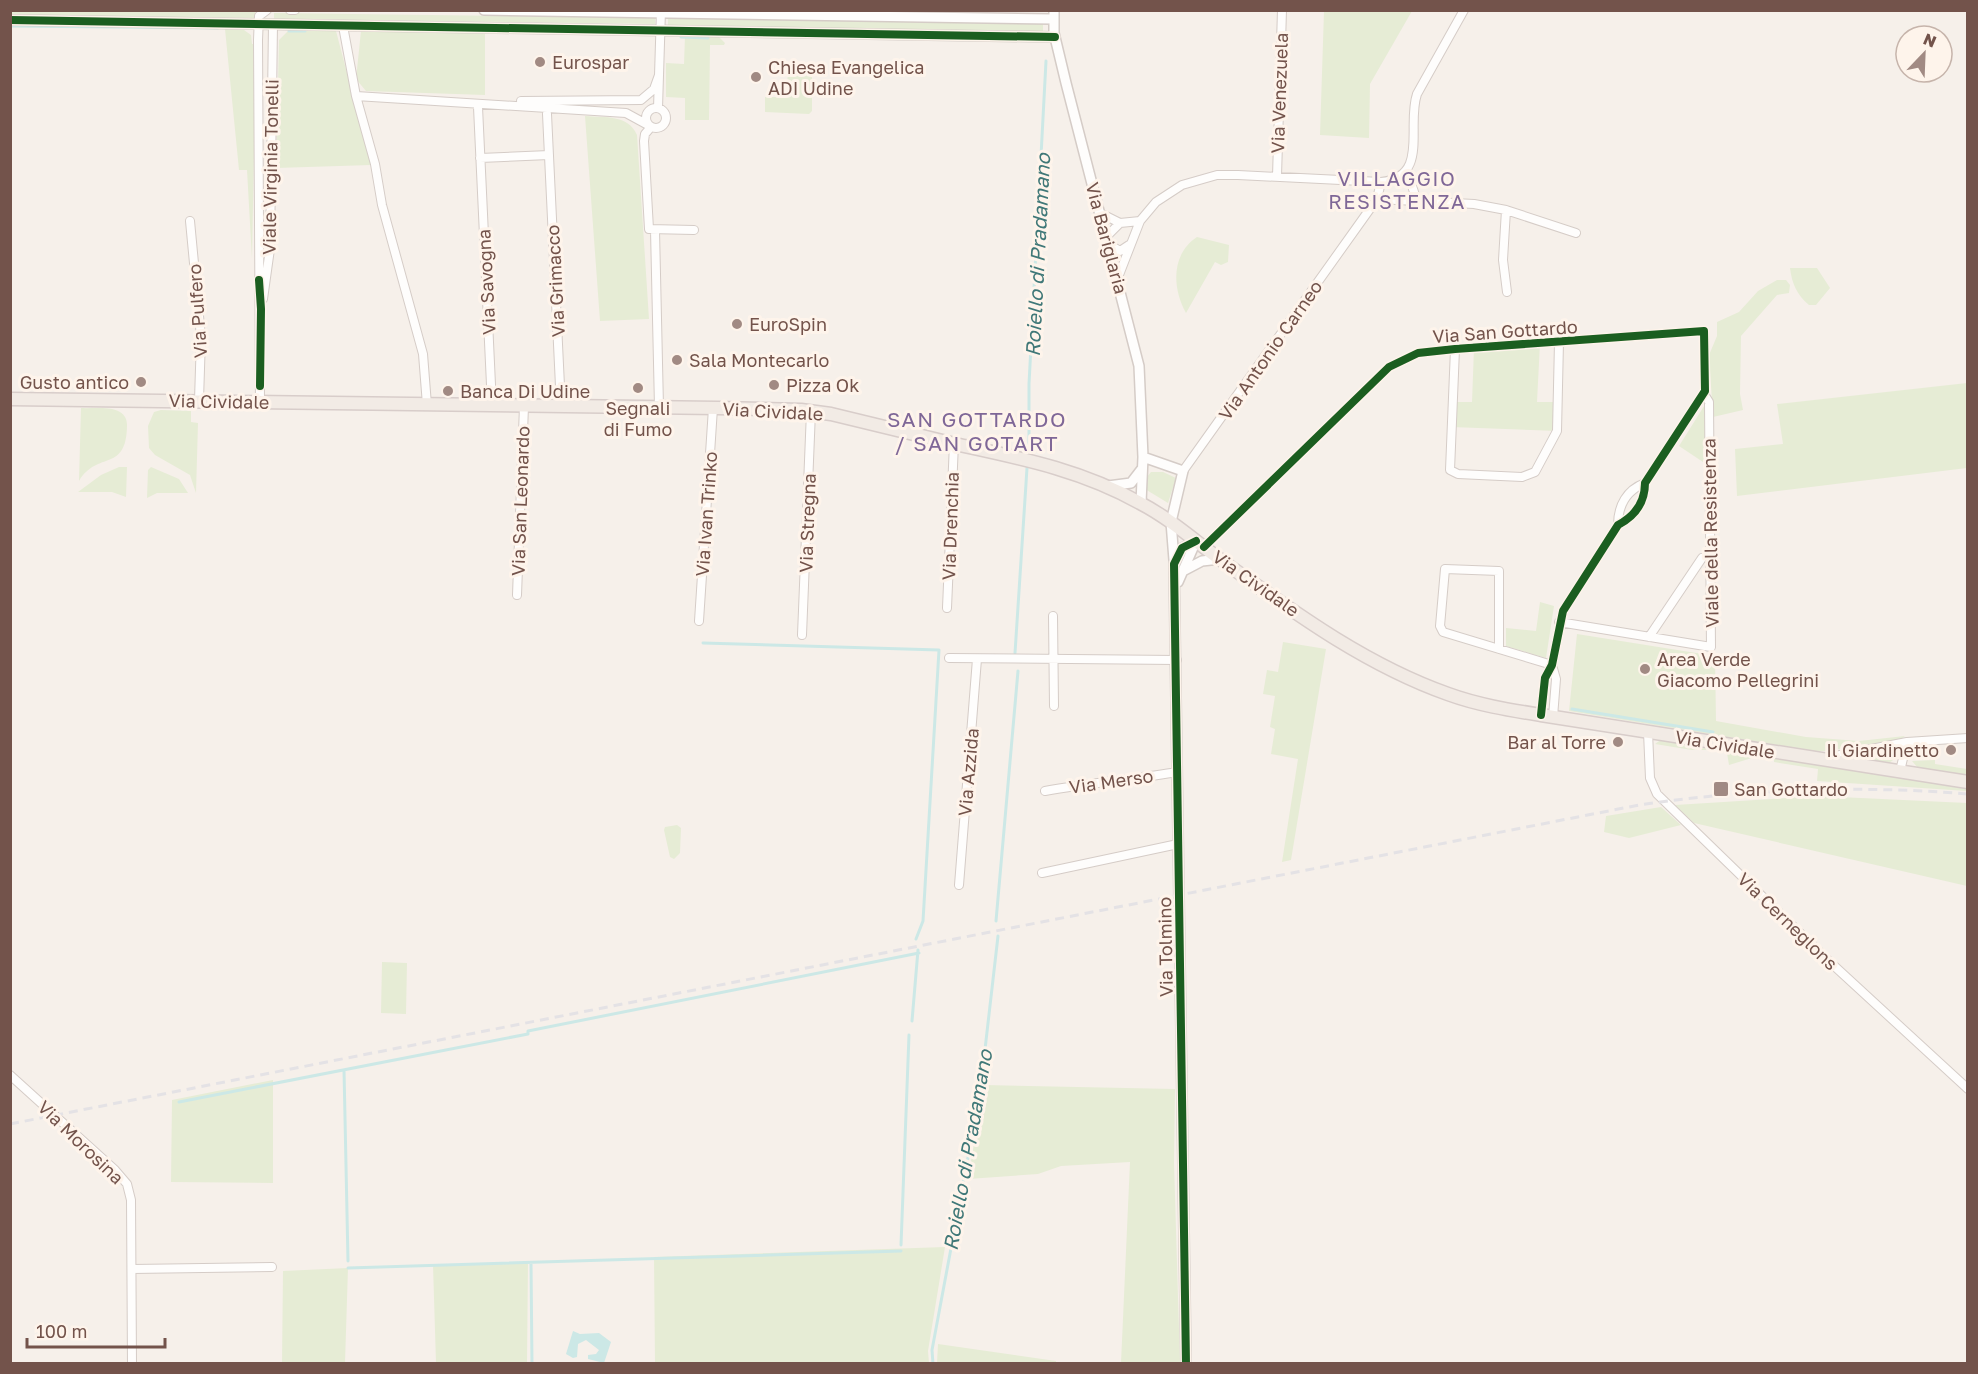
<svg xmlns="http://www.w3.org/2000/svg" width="1978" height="1374" font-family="'Golos Text',sans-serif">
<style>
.green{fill:#e6ecd5}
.water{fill:#cce8e6}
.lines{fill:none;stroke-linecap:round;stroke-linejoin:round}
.stream{stroke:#cce8e6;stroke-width:3}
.minor-casing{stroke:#d5ccc7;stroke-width:10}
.tertiary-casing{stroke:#d5ccc7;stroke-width:12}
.primary-casing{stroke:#d8cdca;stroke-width:15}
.minor{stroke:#fefdfc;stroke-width:8}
.tertiary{stroke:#fefdfc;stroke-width:9}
.primary{stroke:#f2ebe5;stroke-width:12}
.rail{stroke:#e4e2e5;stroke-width:3;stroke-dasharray:9 6;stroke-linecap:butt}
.cycleway-casing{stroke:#fef4eb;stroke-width:11}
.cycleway{stroke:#1b5e20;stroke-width:8}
.poi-dot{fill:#a18a83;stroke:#fef4eb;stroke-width:2}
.labels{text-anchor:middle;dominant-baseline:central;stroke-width:6;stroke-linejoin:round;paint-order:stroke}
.poi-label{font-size:18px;fill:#73534b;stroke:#fef4eb;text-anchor:start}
.street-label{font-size:18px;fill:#73534b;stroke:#fef4eb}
.neighbourhood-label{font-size:20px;letter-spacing:1.5px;fill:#7f6797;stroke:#fef4eb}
.water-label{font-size:20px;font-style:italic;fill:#407878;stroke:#fef4eb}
.quarter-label{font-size:21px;letter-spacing:1.5px;fill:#7f6797;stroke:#fef4eb}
</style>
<rect width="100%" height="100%" fill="#f6f0ea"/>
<path class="green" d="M11,10L255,11V18L11,15Z
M1324,11H1412L1370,84L1369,138L1320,135Z
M274,13L655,18V24L274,19Z
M668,17L1043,24V32L668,25Z
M225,29L244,30L251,35L252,44H256L252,259L247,170H239Z
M289,30L336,31L371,165L276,168L279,40Z
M361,31L485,33V95L366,91L356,79Z
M685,36L719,37L725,43L724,45H710L709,120H685V98L666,97V63L684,64Z
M788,62L812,63V111L809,114L765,112V97H787Z
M585,116C605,118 628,114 637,135L649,319L600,321Z
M1197,237L1229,245L1228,262L1221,265L1215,262L1186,313C1172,288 1171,254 1197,237Z
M1790,268H1817L1830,288L1816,305H1809C1797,295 1792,284 1790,268Z
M1777,280H1786L1790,285L1789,293L1777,295L1741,336L1740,394L1743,410L1713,417L1709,355L1717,336V322L1739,312L1758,291Z
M1540,343L1537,402H1558L1557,431L1451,427L1452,402H1472L1474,348Z
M1967,383V468L1737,496L1735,449L1783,444L1777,404Z
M1706,403V464L1679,446Z
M81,408C96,409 128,403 127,426C126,473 98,450 79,481Z
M161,410L191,411V422L198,423L196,493L190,475L155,455L149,448L148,426L154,412Z
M119,467H127L126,497L112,492H78L101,475Z
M151,467L179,479L188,493H157L147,498L148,470Z
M1151,472H1163L1176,478L1168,503L1145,489L1147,477Z
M1540,602L1554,606L1546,658L1506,646V628L1536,631Z
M1577,634L1715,656L1716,721L1806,737L1859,741L1905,736L1901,739L1827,751H1814L1569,711Z
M1283,642L1326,649L1291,860L1282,862L1298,759L1271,754L1275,729L1270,727L1275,696L1263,694L1267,670L1278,672Z
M1662,739L1755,754V757L1729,765L1727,753L1723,750H1692L1655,744Z
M1894,750L1897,752L1896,758L1889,763L1855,757L1873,751Z
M1774,757L1967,788V791L1817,781L1818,769L1774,762Z
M1935,760V764L1967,769V776L1918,768L1912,761Z
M1818,796L1967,803V886L1694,823L1675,805Z
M1661,807L1681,825L1629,838L1604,832L1606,816Z
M677,825L681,828L680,853L674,859L670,857L664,830L665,827Z
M382,962L407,963L406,1014L381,1013Z
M273,1080V1183L171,1182L172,1100Z
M984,1085L1175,1089L1174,1163L1180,1363H1121L1130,1162L1061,1166L1038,1174L968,1179Z
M945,1247L928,1351L929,1363H655L654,1257Z
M528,1262L527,1363H436L433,1265Z
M348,1268L345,1363H282L283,1271Z
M938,1344L1056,1361V1363H937Z"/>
<path class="water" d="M573,1331L580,1334L599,1333L611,1342L604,1363L588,1359V1355L596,1354L599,1350L586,1340L578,1344L577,1357L573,1358L566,1354Z"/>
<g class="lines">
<path class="stream" d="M10,26L218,28
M289,31H305
M681,37L708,38
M1029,448V384L1046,61
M703,643L939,650L923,921L916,939
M1015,653L1027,468
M1572,709L1713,732
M996,921L1018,671
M912,1021L918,950
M344,1070L348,1261
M179,1102L528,1034V1031L919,953
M901,1245L909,1035
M531,1263L532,1364
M348,1268L901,1251
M933,1364L932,1350L980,1093L998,936"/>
<defs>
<path id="minor" d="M290,10H295
M343,26L356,96L626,113L648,125
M356,96L375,164L382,205L423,354L427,405
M521,101L641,100L654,89L659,75
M478,107L492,406
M646 118a10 10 0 1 1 20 0a10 10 0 1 1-20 0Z
M658,108L661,10
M547,114L561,407
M651,127L645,134L644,141L649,229L694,230
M480,158L549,155
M1407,171L1417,201
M1277,176L1282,10
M1377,199L1474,204L1506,210L1576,233
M1506,210L1503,260L1507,292
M1100,213L1120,223L1140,221
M190,221L201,337L199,400
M1120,223L1105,238L1110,245L1120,251L1129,245
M655,230L659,407
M1117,280L1140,221L1156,202L1182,185L1217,175H1238L1381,182C1430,177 1406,126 1417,94L1464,10
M263,299L270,249L273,24
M1455,349L1450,470L1458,474L1522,477L1535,472L1557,431L1559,342
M260,402L258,40L259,16L267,10
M1183,471L1377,199L1381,182
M1618,525C1618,505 1627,490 1645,483
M1204,547L1389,367L1418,353L1455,349L1704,331L1705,391L1645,483C1645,502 1635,516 1618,525L1563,611L1552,665L1545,678L1541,715
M517,595L524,406
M947,608L954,443
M1053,616L1054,706
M699,621L713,408
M1559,622L1711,647L1709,402L1704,394
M802,635L811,411
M1649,637L1702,558
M1499,649V571L1445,569L1440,626L1443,632L1552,665
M949,658L1177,660
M1552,665L1556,679L1553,717
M1648,732L1650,778L1657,794L1831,963L1968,1089
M1830,757L1907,742L1968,738
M1900,771L1907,742
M1045,791C1089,783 1133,779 1178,772
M1042,873L1178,844
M959,885L977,659
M10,1075L115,1170L127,1184L131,1200L132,1364
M132,1269L272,1267"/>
<path id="tertiary" d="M484,10L1053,19
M1054,10V33L1066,83L1139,366L1143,457L1141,503
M10,20L1055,37
M1143,457L1183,471L1171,522L1174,560
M1108,486L1131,483L1141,470
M1183,571L1202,561L1220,559
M1178,582L1196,541
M1186,1364L1174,564L1182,548L1196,541"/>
<path id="primary" d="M10,399L718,408L801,410L831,414C873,424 914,434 955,444C1020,458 1082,470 1140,503C1171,519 1197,543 1225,563C1295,613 1366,665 1448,694C1478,705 1510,710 1541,715L1968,782"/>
</defs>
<use href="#minor" class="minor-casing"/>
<use href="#tertiary" class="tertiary-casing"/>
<use href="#primary" class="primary-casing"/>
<use href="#minor" class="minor"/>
<use href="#tertiary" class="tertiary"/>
<use href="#primary" class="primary"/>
<path class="rail" d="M10,1124L1639,805C1749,789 1857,785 1968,794"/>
<defs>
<path id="cycleway" d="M10,20L1055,37
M259,280L261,309L260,386
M1204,547L1389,367L1418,353L1455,349L1704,331L1705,391L1645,483C1645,502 1635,516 1618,525L1563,611L1552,665L1545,678L1541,715
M1186,1364L1174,564L1182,548L1196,541"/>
</defs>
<use href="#cycleway" class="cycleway-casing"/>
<use href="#cycleway" class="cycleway"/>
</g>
<g class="poi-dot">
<circle cx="540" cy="62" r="6"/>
<circle cx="756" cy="77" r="6"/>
<circle cx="737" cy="324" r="6"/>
<circle cx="677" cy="360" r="6"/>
<circle cx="141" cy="382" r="6"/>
<circle cx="774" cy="385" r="6"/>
<circle cx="638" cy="388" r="6"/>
<circle cx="448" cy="391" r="6"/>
<circle cx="1645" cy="669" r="6"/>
<circle cx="1618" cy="742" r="6"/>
<circle cx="1951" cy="750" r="6"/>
<rect x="1713" y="781" width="16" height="16" rx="3"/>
</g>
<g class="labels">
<g class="poi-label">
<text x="552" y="62">Eurospar</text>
<text x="768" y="67">Chiesa Evangelica<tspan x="768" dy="21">ADI Udine</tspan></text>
<text x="749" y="324">EuroSpin</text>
<text x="689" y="360">Sala Montecarlo</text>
<text x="129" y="382" text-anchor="end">Gusto antico</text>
<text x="786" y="385">Pizza Ok</text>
<text x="460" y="391">Banca Di Udine</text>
<text x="638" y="408" text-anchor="middle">Segnali<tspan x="638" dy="21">di Fumo</tspan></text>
<text x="1657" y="659">Area Verde<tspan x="1657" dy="21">Giacomo Pellegrini</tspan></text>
<text x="1606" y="742" text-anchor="end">Bar al Torre</text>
<text x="1939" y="750" text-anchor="end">Il Giardinetto</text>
<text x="1734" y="789">San Gottardo</text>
</g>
<g class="street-label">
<text transform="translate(1279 93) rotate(-88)">Via Venezuela</text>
<text transform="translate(270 167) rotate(-89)">Viale Virginia Tonelli</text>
<text transform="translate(1107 238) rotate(75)">Via Bariglaria</text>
<text transform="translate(555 281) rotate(-93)">Via Grimacco</text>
<text transform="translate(486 282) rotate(-93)">Via Savogna</text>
<text transform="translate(197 311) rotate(-94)">Via Pulfero</text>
<text transform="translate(1505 331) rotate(-4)">Via San Gottardo</text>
<text transform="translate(1270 350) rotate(-55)">Via Antonio Carneo</text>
<text transform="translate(219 401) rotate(1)">Via Cividale</text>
<text transform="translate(773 411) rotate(3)">Via Cividale</text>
<text transform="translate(520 501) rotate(-88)">Via San Leonardo</text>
<text transform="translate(706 514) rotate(-86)">Via Ivan Trinko</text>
<text transform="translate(807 523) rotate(-88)">Via Stregna</text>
<text transform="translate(950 526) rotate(-88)">Via Drenchia</text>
<text transform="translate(1710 533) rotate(-91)">Viale della Resistenza</text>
<text transform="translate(1256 583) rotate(35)">Via Cividale</text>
<text transform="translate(1725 744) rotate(9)">Via Cividale</text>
<text transform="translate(968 772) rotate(-85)">Via Azzida</text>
<text transform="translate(1111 781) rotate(-8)">Via Merso</text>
<text transform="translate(1788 921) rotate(44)">Via Cerneglons</text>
<text transform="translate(1165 947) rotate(-91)">Via Tolmino</text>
<text transform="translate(81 1142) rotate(44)">Via Morosina</text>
</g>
<g class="neighbourhood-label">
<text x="1397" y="178">VILLAGGIO<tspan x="1397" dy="23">RESISTENZA</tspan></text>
</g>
<g class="water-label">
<text transform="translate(1037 255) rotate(-87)">Roiello di Pradamano</text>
<text transform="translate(967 1150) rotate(-80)">Roiello di Pradamano</text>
</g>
<g class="quarter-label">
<text x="977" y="419">SAN GOTTARDO<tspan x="977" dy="24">/ SAN GOTART</tspan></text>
</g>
</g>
<rect width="1978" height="1374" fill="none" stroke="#73534b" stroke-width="24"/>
<g transform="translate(1924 54) rotate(23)"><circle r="28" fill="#fef4eb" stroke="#c6b4ab" stroke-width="1.5"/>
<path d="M0-4.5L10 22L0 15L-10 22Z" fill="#a18a83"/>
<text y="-9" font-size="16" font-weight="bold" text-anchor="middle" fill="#73534b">N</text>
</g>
<path d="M27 1338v9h138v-9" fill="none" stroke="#73534b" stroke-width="3"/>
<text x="36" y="1338" font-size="18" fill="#73534b" stroke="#fef4eb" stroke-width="4.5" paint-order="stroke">100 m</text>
</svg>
